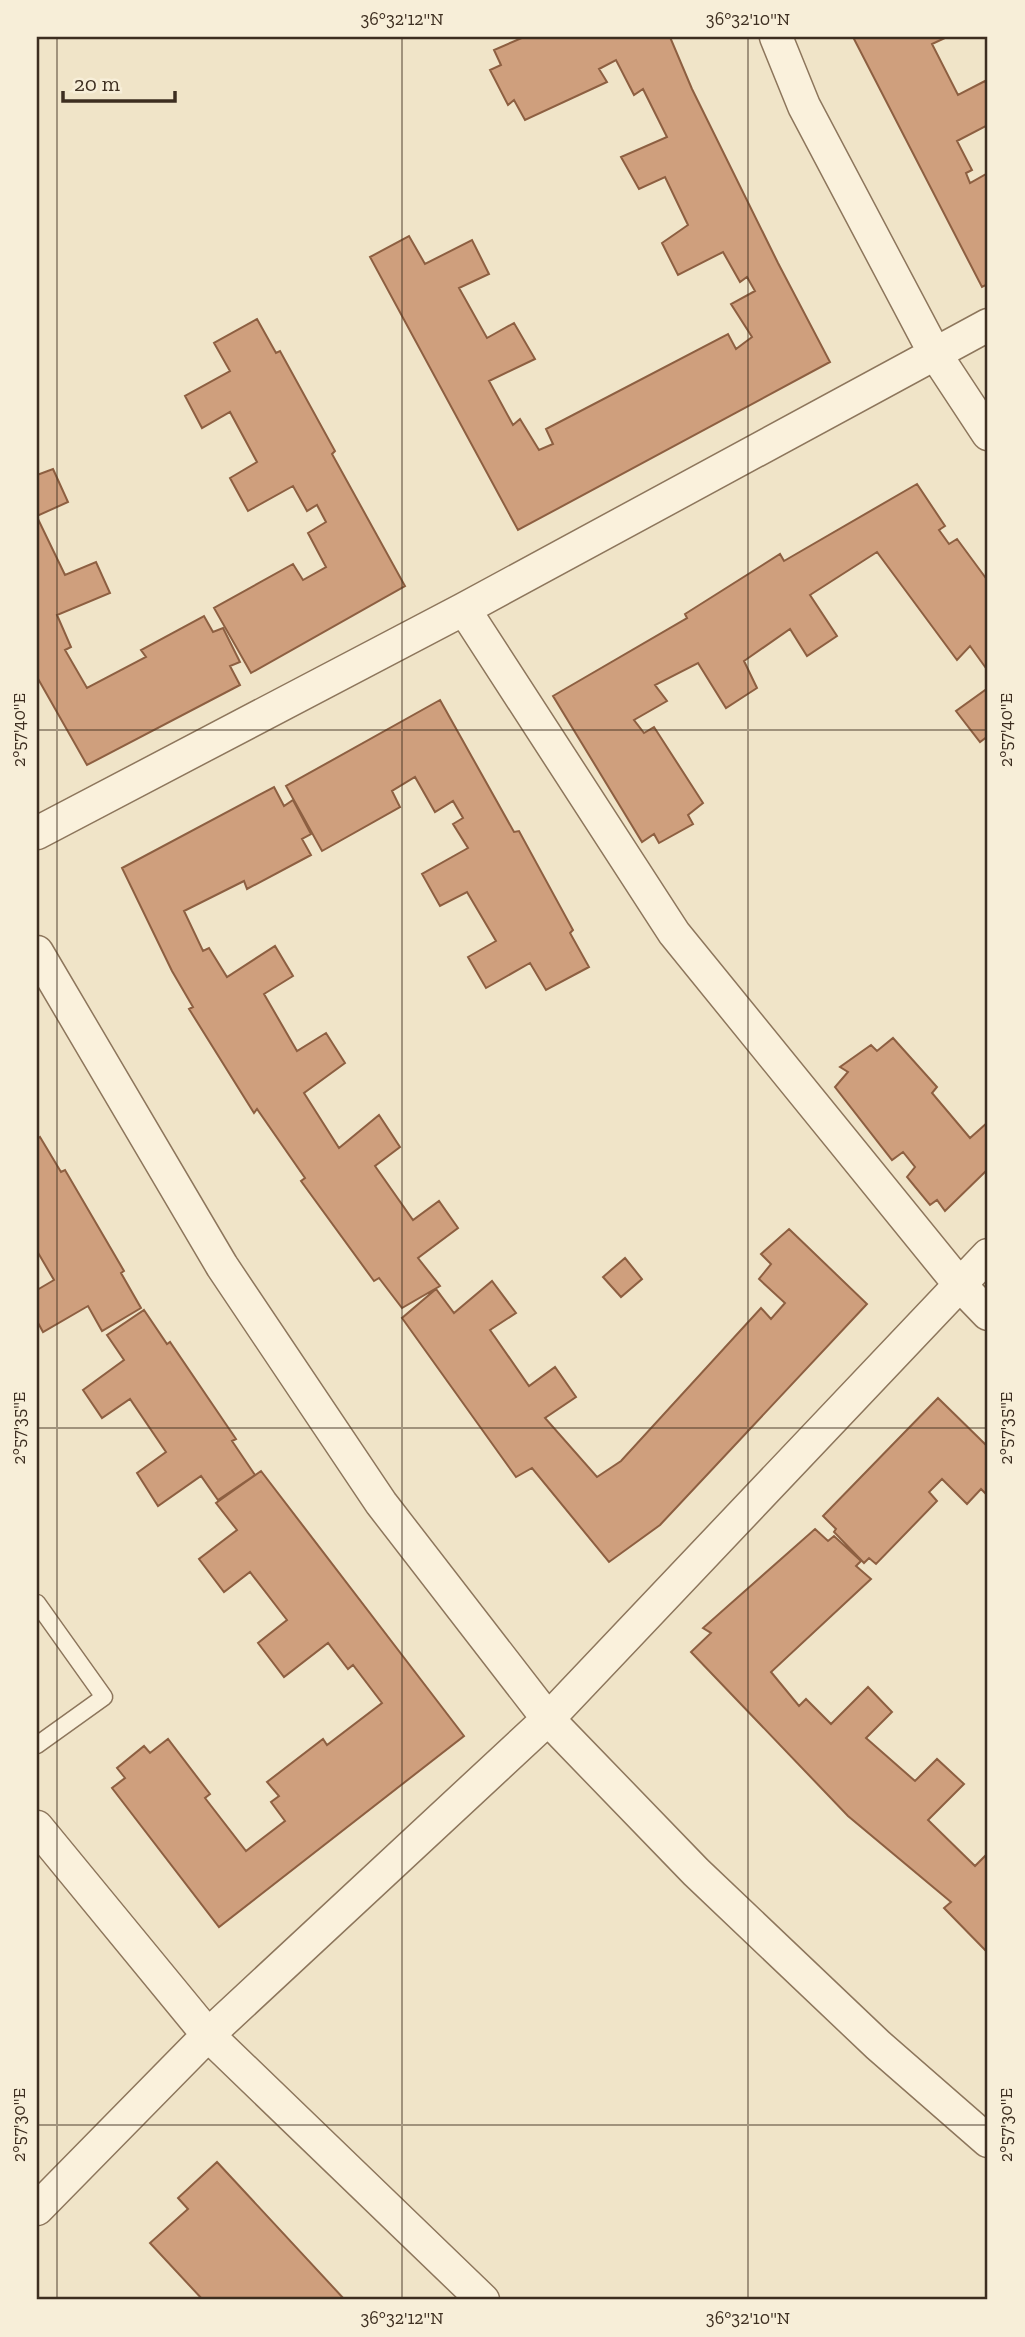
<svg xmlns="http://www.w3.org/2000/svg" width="1025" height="2337" font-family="'Zilla Slab',serif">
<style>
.building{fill:#cf9f7d;stroke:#8d5f41;stroke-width:2}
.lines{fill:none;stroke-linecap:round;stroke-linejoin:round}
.lane-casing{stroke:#8d765c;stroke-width:19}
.street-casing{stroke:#8d765c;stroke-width:35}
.lane{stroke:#faf1dc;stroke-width:16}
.street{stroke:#faf1dc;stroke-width:32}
.ticks{fill:none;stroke:#3d2e20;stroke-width:2;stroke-opacity:0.45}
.neatline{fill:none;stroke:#3d2e20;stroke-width:2.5}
.ticks-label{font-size:18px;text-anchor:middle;fill:#3d2e20}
</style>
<rect width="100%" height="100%" fill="#f0e4c8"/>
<path class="building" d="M524,37H670L692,89L778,263L830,362L518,530L370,257L409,236L425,264L472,240L489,274L459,288L487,338L514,323L535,359L489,381L513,425L520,419L539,450L553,444L546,429L728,334L736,349L752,337L731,304L755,291L747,277L740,282L723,252L678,275L662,243L688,225L665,177L639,189L621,157L667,137L643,89L634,95L616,60L599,69L607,82L525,120L514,100L508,105L490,70L501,65L494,50Z
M853,37H947L932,44L958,95L985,81L988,89V125L957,141L972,170L966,173L970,183L988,173V284L982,287Z
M257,319L276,353L280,351L335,451L332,454L405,586L251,673L214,608L293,564L303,580L326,567L308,533L326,522L317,505L307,511L293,486L248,511L230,478L257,462L230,412L202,428L185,396L230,371L214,343Z
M53,469L68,502L37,516V475Z
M917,484L945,526L939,530L949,544L957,539L988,581V671L970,646L957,660L877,552L810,595L837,636L807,656L790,629L744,661L757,688L726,708L698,663L655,685L667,701L634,720L644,733L654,727L703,803L688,815L693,824L659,843L654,834L642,842L553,696L687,618L685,614L780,554L784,561Z
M37,517L65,575L96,562L110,593L57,615L71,647L65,650L87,688L146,657L141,650L204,616L213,632L223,628L240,662L230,666L240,685L87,765L37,677Z
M988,688V736L980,742L956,711Z
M440,700L514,832L519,831L573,930L570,933L589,967L546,990L530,963L486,988L468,957L496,941L467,892L440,906L422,874L468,848L453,824L463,818L453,801L435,812L415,777L392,791L400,807L322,851L286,786Z
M274,787L284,806L293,800L311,834L302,839L311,855L247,889L244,881L184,911L203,951L209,948L227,977L275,946L293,976L264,994L297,1051L326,1033L345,1063L304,1093L339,1148L379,1115L400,1147L375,1166L413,1220L439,1201L458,1228L418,1258L440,1286L402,1308L379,1278L374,1281L301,1181L305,1178L257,1109L254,1113L189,1009L193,1007L172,971L122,868Z
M893,1038L937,1087L932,1093L970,1138L988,1122V1169L945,1211L937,1200L930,1205L907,1177L915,1167L903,1152L892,1160L835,1087L848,1072L840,1067L871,1045L877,1051Z
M40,1137L61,1172L65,1170L124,1271L121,1273L141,1308L102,1331L88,1306L43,1332L37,1321V1290L54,1280L37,1251V1139Z
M789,1229L867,1304L660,1525L609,1562L532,1468L516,1477L402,1318L436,1289L454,1313L492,1281L516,1313L490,1330L529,1386L555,1367L576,1397L545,1418L597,1477L621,1461L761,1308L771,1319L785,1303L759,1279L771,1264L761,1254Z
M625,1258L642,1279L621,1297L603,1277Z
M144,1310L167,1344L170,1342L236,1439L232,1441L255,1475L218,1500L201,1476L158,1506L137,1473L166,1452L130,1399L102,1418L83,1390L124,1360L107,1335Z
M938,1398L988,1447V1496L981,1489L967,1504L942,1479L929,1492L937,1501L876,1564L869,1558L864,1563L834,1532L836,1529L823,1516Z
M261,1471L464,1736L219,1927L112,1788L125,1778L117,1768L144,1746L150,1753L168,1739L210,1794L205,1798L246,1851L285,1821L271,1802L279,1796L267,1782L323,1739L327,1745L382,1703L353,1665L348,1669L328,1643L284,1677L258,1643L287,1620L250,1572L224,1592L199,1559L237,1530L216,1503Z
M815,1529L828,1541L834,1536L861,1561L856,1566L871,1579L771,1672L799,1706L806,1699L831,1724L868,1687L892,1712L866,1738L915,1781L937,1759L964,1784L928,1820L975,1866L988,1853V1953L944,1908L951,1902L848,1816L691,1652L711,1633L703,1628Z
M217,2162L345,2300H203L150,2243L188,2209L178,2198Z"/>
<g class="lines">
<defs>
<path id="lane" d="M37,1603L104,1697L37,1745"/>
<path id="street" d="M776,37L804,106L934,352L988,434
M464,609L674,933L960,1285L988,1314
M37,833L464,609L988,325
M37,952L222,1266L381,1503L548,1719L696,1872L878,2045L988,2141
M37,1827L208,2035L483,2300
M37,2209L208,2035L548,1719L988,1255"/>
</defs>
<use href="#lane" class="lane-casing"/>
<use href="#street" class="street-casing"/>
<use href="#lane" class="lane"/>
<use href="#street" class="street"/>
</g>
<path class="ticks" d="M57,37V2300M402,37V2300M748,37V2300M37,730H988M37,1428H988M37,2125H988"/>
<rect width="1025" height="2337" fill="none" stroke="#f7eed8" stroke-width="77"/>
<path d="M63 91v10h112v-10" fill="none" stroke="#3d2e20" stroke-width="3.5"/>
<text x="74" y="91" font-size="21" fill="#3d2e20" stroke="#f7eed8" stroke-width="5" paint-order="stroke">20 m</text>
<rect x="38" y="38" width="948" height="2260" class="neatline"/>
<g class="ticks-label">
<text x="402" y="25">36°32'12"N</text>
<text x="748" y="25">36°32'10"N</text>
<text transform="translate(1006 730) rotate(-90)" y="6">2°57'40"E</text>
<text transform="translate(19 730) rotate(-90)" y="6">2°57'40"E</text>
<text transform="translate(19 1428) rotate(-90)" y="6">2°57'35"E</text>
<text transform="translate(1006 1428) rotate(-90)" y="6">2°57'35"E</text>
<text transform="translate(1006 2125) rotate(-90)" y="6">2°57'30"E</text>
<text transform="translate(19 2125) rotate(-90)" y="6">2°57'30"E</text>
<text x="402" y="2324">36°32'12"N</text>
<text x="748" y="2324">36°32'10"N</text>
</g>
</svg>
